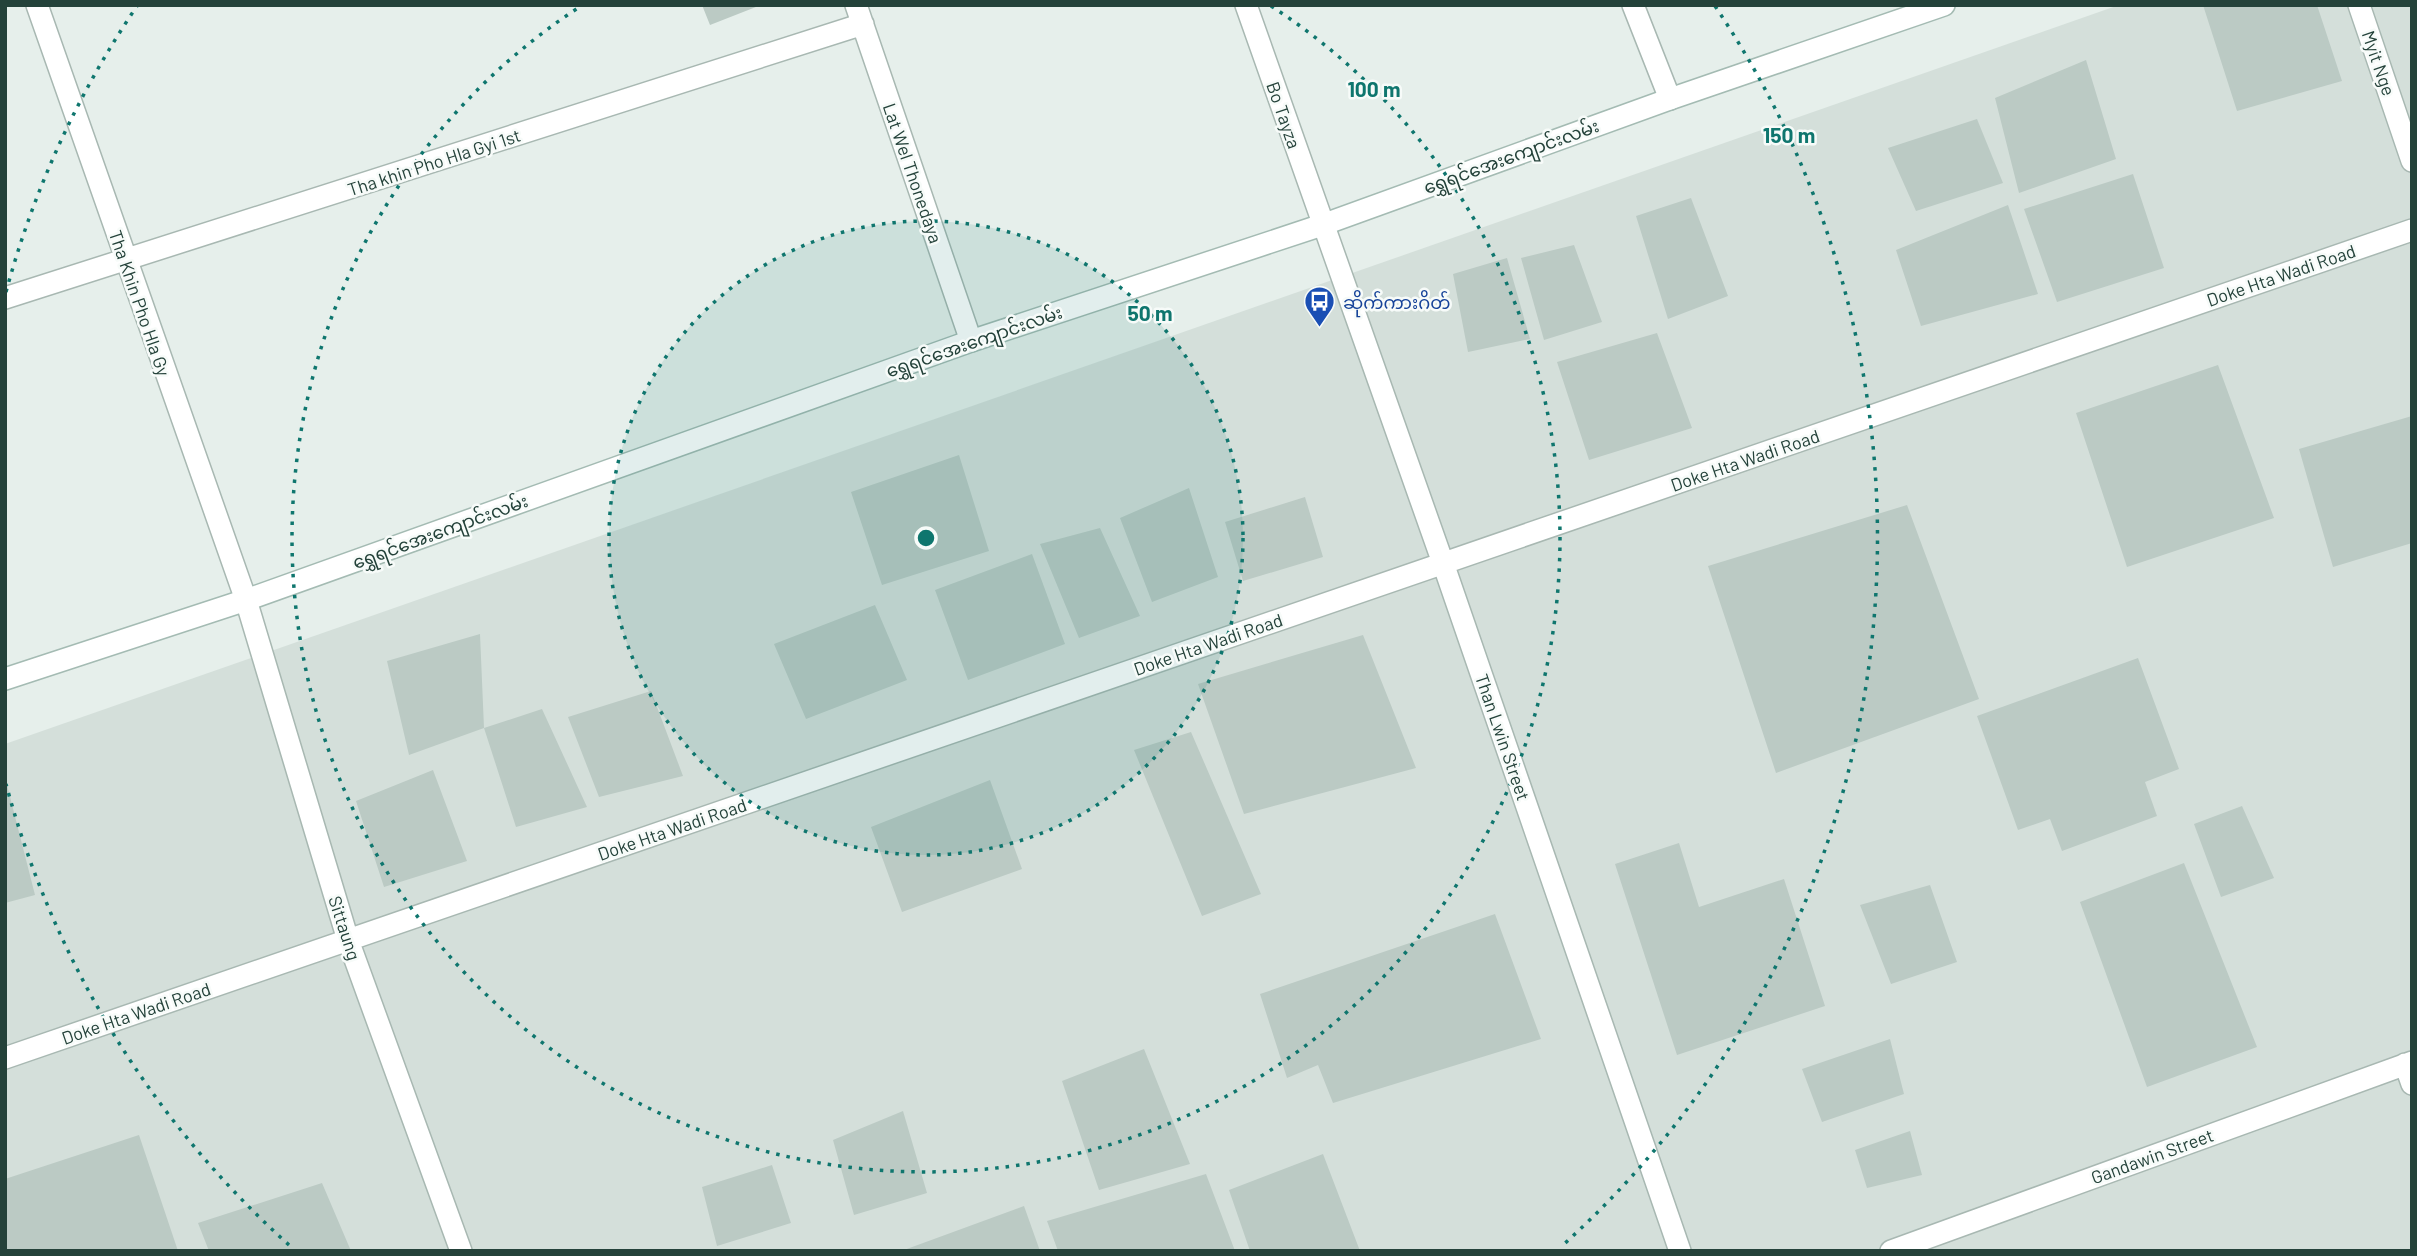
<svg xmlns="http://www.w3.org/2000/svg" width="2417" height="1256" font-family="Barlow,'Noto Sans Myanmar',sans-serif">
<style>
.built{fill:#d4dfda}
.building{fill:#bbcac4}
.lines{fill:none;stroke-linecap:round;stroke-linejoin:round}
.street-casing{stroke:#a8b8b2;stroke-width:24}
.secondary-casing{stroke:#a4bbb3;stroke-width:24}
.street{stroke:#fff;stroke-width:21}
.secondary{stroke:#fff;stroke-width:21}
.ring{fill:none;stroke:#0f766e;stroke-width:3.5;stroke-dasharray:3.5 7}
.labels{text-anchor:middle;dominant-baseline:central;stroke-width:5;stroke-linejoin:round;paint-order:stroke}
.street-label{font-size:18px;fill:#24423a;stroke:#f7fbf9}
.transit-label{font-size:18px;fill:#164399;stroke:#f7fbf9;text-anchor:start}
.centre{fill:#0f766e;stroke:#f7fbf9;stroke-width:3.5}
.ring-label{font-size:21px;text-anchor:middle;font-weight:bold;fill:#0f766e;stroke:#f7fbf9;stroke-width:5;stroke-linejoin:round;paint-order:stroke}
</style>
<rect width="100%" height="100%" fill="#e6efeb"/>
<path class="built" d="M2119,5H2412V1251H5V744Z"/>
<path class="building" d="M702,5H761L710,25Z
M2203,5H2317L2342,81L2237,111Z
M2086,60L2116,159L2019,193L1995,98Z
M1977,119L2003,183L1916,211L1888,148Z
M2133,174L2164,268L2057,302L2024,209Z
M1691,198L1728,296L1668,319L1636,216Z
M2008,205L2038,294L1921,326L1896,250Z
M1574,245L1602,322L1544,340L1521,258Z
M1507,258L1530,339L1468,352L1453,274Z
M1657,333L1692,428L1589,460L1557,362Z
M2218,365L2274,518L2127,567L2076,413Z
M2412,416V543L2333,567L2299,449Z
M959,455L989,551L882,585L851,492Z
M1189,488L1218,577L1152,602L1120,518Z
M1305,497L1323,557L1243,581L1225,522Z
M1907,505L1979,699L1776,773L1708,566Z
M1100,528L1140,616L1079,638L1040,544Z
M1032,554L1065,644L968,680L935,590Z
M875,605L907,680L806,719L774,644Z
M480,634L484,728L542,709L587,807L516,827L484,728L409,755L387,661Z
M1363,635L1416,768L1244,814L1198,684Z
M2138,658L2179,769L2145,782L2157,816L2062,851L2050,819L2018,830L1977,716Z
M651,691L683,776L599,797L568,717Z
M1191,732L1261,894L1202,916L1134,750Z
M433,770L467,861L384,887L356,801Z
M990,780L1022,869L902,912L871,827Z
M6,781L35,895L5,903V782Z
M2242,806L2274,878L2221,897L2194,824Z
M1679,843L1699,907L1784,879L1825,1006L1677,1055L1615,864Z
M2184,863L2257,1047L2147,1087L2080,902Z
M1930,885L1957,962L1891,984L1860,905Z
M1495,914L1541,1039L1333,1103L1318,1065L1287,1078L1260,994Z
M1890,1039L1904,1094L1822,1122L1802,1069Z
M1144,1049L1190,1164L1099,1190L1062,1081Z
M903,1111L927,1193L854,1215L833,1140Z
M1910,1131L1922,1175L1867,1188L1855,1150Z
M139,1135L178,1251H5V1179Z
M1323,1154L1360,1251H1250L1229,1190Z
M772,1165L791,1223L717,1246L702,1187Z
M1206,1174L1235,1251H1058L1047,1221Z
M322,1183L351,1251H209L198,1223Z
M1024,1206L1040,1251H904V1250Z"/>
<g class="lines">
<defs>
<path id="street" d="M37,5L246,600L348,940L461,1251
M856,5L971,341
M1246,5L1443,563L1680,1251
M1633,5L1670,99
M2359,5L2412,161
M5,298L863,24
M5,1058L2412,230
M2405,1064L2412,1084
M1891,1251L2412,1062"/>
<path id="secondary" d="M5,679L246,600L971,341L1322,225L1670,99L1944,5"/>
</defs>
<use href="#street" class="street-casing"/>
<use href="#secondary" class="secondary-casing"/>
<use href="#street" class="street"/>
<use href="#secondary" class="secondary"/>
</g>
<circle cx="926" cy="538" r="317" fill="#0f766e" fill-opacity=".12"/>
<g class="ring">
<circle cx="926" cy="538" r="317"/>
<path d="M1271 6A634 634 0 1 1 581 6"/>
<path d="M289 1245A952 952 0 0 1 6 784M6 292A952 952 0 0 1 137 6M1715 6A952 952 0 0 1 1563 1245"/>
</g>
<defs>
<symbol id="bus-pin" viewBox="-11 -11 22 30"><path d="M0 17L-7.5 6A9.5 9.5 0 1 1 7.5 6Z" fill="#1a4fb4" stroke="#f7fbf9"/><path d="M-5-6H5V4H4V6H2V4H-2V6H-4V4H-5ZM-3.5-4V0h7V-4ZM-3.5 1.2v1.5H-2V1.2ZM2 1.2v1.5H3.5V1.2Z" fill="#fff"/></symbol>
</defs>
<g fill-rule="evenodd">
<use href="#bus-pin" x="1302" y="284" width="35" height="47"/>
</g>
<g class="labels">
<g class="street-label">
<text transform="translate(2379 63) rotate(71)">Myit Nge</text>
<text transform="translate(1284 115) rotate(71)">Bo Tayza</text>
<text transform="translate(1511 156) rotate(-20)">ရွှေရင်အေးကျောင်းလမ်း</text>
<text transform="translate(434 162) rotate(-18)">Tha khin Pho Hla Gyi 1st</text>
<text transform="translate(913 173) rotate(71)">Lat Wel Thonedaya</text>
<text transform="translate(2281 275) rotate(-19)">Doke Hta Wadi Road</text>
<text transform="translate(140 303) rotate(71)">Tha Khin Pho Hla Gy</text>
<text transform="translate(974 341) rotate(-19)">ရွှေရင်အေးကျောင်းလမ်း</text>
<text transform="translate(1745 460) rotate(-19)">Doke Hta Wadi Road</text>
<text transform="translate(440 531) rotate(-20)">ရွှေရင်အေးကျောင်းလမ်း</text>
<text transform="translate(1208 644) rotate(-19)">Doke Hta Wadi Road</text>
<text transform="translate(1503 737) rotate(71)">Than Lwin Street</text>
<text transform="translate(672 829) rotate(-19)">Doke Hta Wadi Road</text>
<text transform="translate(345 928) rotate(72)">Sittaung</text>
<text transform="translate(136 1013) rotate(-19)">Doke Hta Wadi Road</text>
<text transform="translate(2152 1156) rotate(-20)">Gandawin Street</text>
</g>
<g class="transit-label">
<text x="1343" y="302">ဆိုက်ကားဂိတ်</text>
</g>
</g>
<circle cx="926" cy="538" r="10" class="centre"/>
<g class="ring-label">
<text x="1374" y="97">100 m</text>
<text x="1789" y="143">150 m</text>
<text x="1150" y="321">50 m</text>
</g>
<rect width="2417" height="1256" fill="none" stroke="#24423a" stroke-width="14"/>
</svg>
